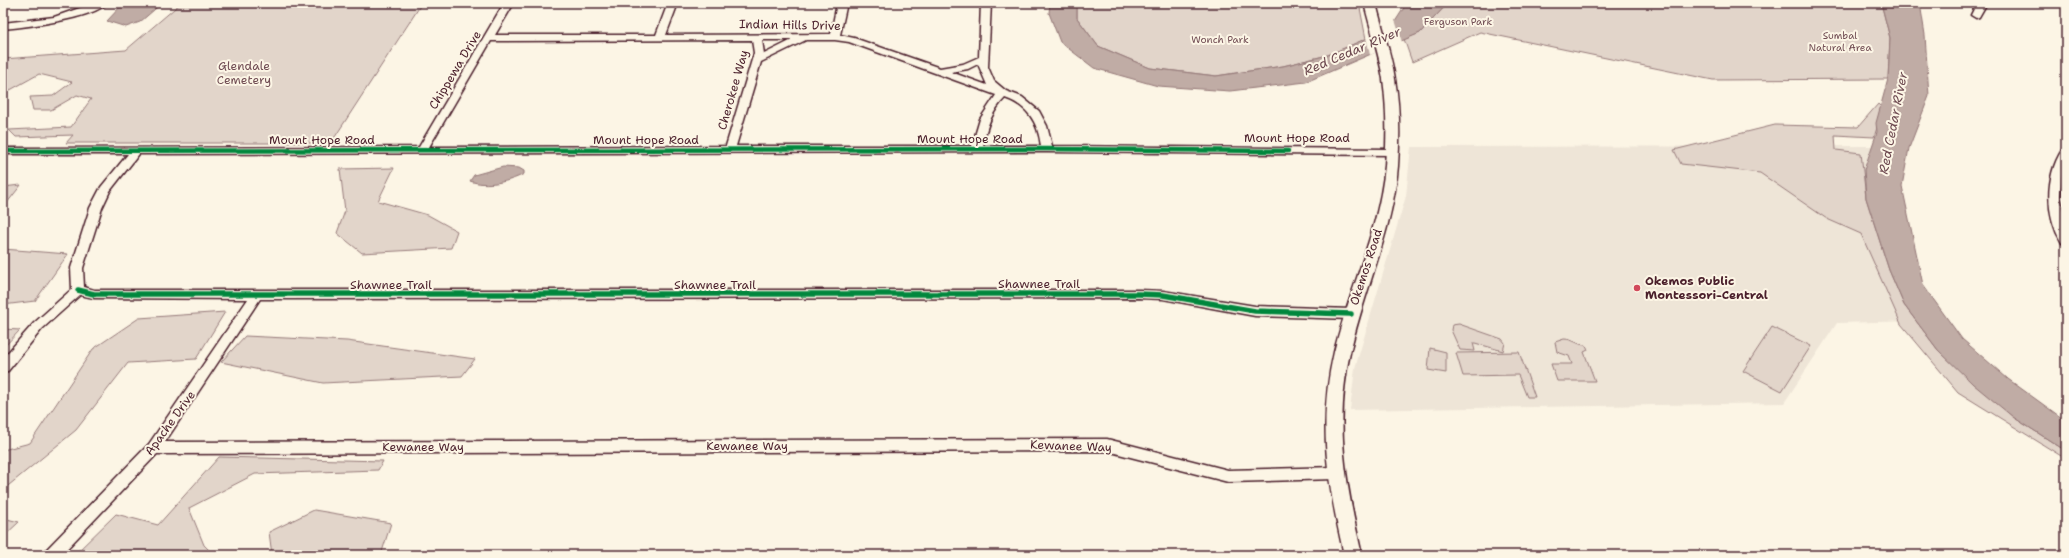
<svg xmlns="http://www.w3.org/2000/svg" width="2069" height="558" font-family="'Shantell Sans',sans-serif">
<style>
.built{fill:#eee5d7}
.green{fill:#e2d5ca;stroke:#967a7a}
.water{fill:#c0aca5;stroke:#917474}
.pier{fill:#fcf5e5}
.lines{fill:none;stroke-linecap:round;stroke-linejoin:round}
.minor-casing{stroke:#4a1f2b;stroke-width:3}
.major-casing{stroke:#4a1f2b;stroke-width:3}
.minor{fill:#fcf5e5;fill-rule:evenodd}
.major{fill:#fcf5e5;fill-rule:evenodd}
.cycleway-far1-casing{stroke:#fcf5e5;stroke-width:6}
.cycleway-casing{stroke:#fcf5e5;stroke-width:8}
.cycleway-far1{stroke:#00873e;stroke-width:4.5}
.cycleway{stroke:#00873e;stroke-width:5.5}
.poi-dot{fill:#d1495b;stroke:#fcf5e5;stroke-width:1.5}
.labels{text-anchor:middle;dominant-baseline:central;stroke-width:4;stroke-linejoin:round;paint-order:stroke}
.far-park-label{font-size:10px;fill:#704c53;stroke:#fcf5e5}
.street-label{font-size:12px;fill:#4a1f2b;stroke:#fcf5e5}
.park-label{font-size:12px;fill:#704c53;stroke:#fcf5e5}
.poi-label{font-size:12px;font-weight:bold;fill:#4a1f2b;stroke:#fcf5e5;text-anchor:start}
.water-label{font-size:13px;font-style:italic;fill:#6d4950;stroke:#fcf5e5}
</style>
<rect width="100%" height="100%" fill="#fcf5e5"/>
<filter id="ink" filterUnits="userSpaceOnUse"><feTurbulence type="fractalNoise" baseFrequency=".025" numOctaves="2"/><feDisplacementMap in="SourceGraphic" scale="8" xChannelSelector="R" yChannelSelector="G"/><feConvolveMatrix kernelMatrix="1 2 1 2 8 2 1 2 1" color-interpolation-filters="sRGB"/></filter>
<g filter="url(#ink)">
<path class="built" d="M1872,146L1864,170L1904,305L1916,321L1837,323L1784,403L1350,410L1355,368L1406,196L1411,147Z"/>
<path class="green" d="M181,3H422L331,143H66L73,135L16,137L9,130L71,127L91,99L77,95L51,110H33L30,97L53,96L72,82L39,74L3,94V59L126,50Z
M1077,3H1359L1366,39L1328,55L1283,66L1216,76L1150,68L1098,46L1077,18Z
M1448,3H1881L1890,38L1888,79L1713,80L1480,32L1412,62L1404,39L1420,33Z
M1878,104L1883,109L1874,137L1835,135L1836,150L1861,153L1866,198L1889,270L1904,305L1938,350L2013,417L2066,451V459L1958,392L1901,324L1861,234L1827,219L1760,173L1681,164L1674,150L1775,125L1858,127Z
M394,168L378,201L428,215L457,231L451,248L362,253L337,233L345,211L340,169Z
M21,185L3,208V187Z
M3,249L68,254L35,301L3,305Z
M225,312L196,359L128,363L76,430L3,490V450L30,443L93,349L139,318Z
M1459,324L1502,339L1505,343L1503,351L1475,343H1473L1475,351L1460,350L1451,330L1452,325Z
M1772,327L1811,346L1782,391L1743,371Z
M3,329L20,330L3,348Z
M245,336L347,341L475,359L462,376L323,383L221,362Z
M1564,339C1573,339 1578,345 1585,345L1588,350L1584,352L1595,381H1557L1551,364H1572L1569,356L1557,352L1555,342Z
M1430,348L1446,352V373L1428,370Z
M1519,352L1535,397H1527L1518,375L1463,376L1456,353Z
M219,457L383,461L378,470L255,474L189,508L204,545L214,555H74L116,514L158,525Z
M314,510L391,523L381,555H272L269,532Z
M3,518L19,522L3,537Z"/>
<path class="water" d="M131,3H162L140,22L126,27L107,21L121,6Z
M1050,3H1077V18L1098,46L1150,68L1216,76L1283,66L1328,55L1391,28L1407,3H1448L1420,33L1306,82L1230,91L1158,86L1094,68L1060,42L1049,13Z
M1881,3H1920L1925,35L1929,96L1909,148L1902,186L1923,285L1962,339L2008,379L2066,421V451L2013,417L1973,384L1938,350L1904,305L1889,270L1866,198L1864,170L1877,132L1876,123L1888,79L1890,38Z
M503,167L519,168L524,171V174C509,182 486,187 470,181L474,175Z"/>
<path class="pier" d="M1395,20L1402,42L1370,55L1366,37L1390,27Z"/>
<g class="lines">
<defs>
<path id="minor" d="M94,3H107C93,19 25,27 3,29V23L54,17Z
M504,3H514L495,35H656L668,3H678L666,35L831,34L837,3H847L840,35L854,38L940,68L963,64L979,57L981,3H991L988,67L994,81L1006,91L1022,97L1039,111L1047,126L1052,146L1392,149L1397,152L1392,155L1047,152L139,154L110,191L102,208L83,268L84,287L94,290H1139L1163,291L1255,306L1351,309L1355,311L1357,314L1355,317L1351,319L1255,316L1163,299L1139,298L260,299L165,442L1107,439L1228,470L1335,467L1340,469L1342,473L1340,477L1335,479L1228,482L1107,451L157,454L61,555H44L46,550L149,444L248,299L94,298L80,295L42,329L8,371L3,372V358L34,323L72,289L71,268L90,208L101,187L128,154H3V148L419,147ZM752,40L754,53L726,146L429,147L491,41ZM762,40H792L764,54ZM806,40H835L849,42L996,95L980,119L972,146H736L761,62ZM978,64L987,85L951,72L968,69ZM1005,98C1028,106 1038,122 1041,146H983C986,127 992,111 1005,98Z
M1977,3H1987L1979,17L1976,18L1971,15Z
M2066,149V163L2062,174L2060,196L2066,225V244L2062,243C2045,215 2045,177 2062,150Z"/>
<path id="major" d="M1364,3H1376C1382,28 1391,53 1395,79C1400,108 1400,137 1398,166C1393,231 1364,290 1350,353C1334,424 1346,485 1362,555H1344C1328,485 1317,424 1334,352C1349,290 1379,231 1385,166C1387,138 1387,108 1383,79C1379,54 1370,28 1364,3Z"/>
</defs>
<use href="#minor" class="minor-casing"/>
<use href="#major" class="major-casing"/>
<use href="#minor" class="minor"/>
<use href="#major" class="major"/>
<defs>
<path id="cycleway-far1" d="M3,151L1047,149L1288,151"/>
<path id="cycleway" d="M78,290L94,294H1139L1163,295L1255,311L1351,314"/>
</defs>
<use href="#cycleway-far1" class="cycleway-far1-casing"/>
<use href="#cycleway" class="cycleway-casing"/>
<use href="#cycleway-far1" class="cycleway-far1"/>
<use href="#cycleway" class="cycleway"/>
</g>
</g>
<circle class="poi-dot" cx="1637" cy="288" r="4"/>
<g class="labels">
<g class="far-park-label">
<text x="1458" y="21">Ferguson Park</text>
<text x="1840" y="35">Sumbal<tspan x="1840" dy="12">Natural Area</tspan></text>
<text x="1220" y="39">Wonch Park</text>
</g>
<g class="street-label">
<text transform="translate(790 25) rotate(1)">Indian Hills Drive</text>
<text transform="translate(455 70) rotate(-59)">Chippewa Drive</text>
<text transform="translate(733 90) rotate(-74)">Cherokee Way</text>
<text x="1297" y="138">Mount Hope Road</text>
<text x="970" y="139">Mount Hope Road</text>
<text x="322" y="140">Mount Hope Road</text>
<text x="646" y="140">Mount Hope Road</text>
<text transform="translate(1366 267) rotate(-72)">Okemos Road</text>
<text x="1039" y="284">Shawnee Trail</text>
<text x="391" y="285">Shawnee Trail</text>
<text x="715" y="285">Shawnee Trail</text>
<text transform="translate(170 423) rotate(-54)">Apache Drive</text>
<text x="747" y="446">Kewanee Way</text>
<text transform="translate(1071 446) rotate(2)">Kewanee Way</text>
<text x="423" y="447">Kewanee Way</text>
</g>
<g class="park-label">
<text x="244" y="66">Glendale<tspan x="244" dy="14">Cemetery</tspan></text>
</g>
<g class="poi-label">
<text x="1645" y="281">Okemos Public<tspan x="1645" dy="14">Montessori-Central</tspan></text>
</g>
<g class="water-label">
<text transform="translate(1352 51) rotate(-23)">Red Cedar River</text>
<text transform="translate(1893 123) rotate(-79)">Red Cedar River</text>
</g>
</g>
<rect width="2069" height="558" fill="none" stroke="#fcf5e5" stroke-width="16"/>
<rect x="8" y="8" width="2053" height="542" fill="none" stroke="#4a1f2b" stroke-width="1.5" filter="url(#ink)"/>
</svg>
